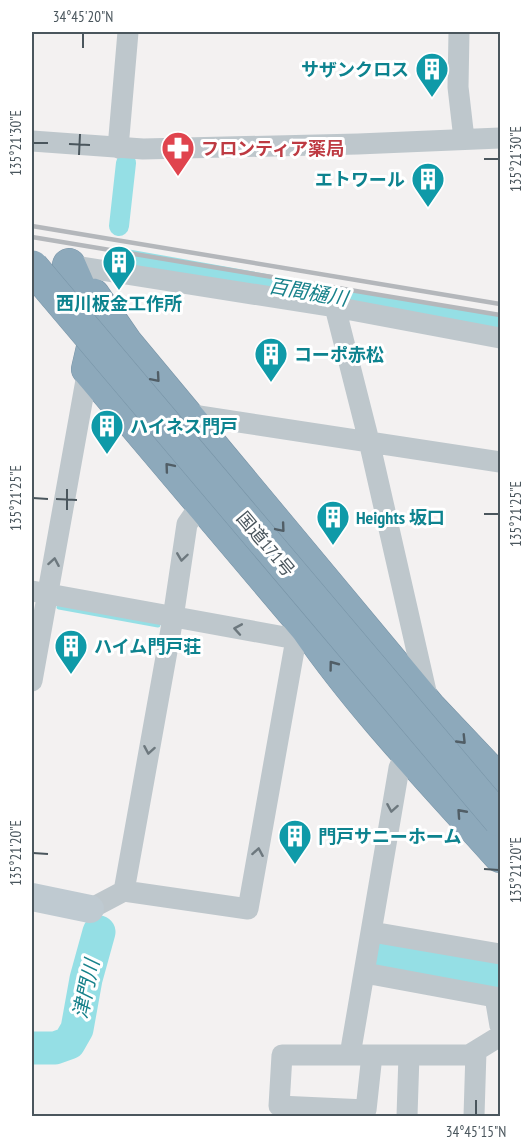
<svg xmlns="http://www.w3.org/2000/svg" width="532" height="1148" font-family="'PT Sans Narrow','Noto Sans JP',sans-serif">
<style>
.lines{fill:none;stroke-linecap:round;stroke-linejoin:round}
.stream{stroke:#95dfe5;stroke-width:5}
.canal{stroke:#95dfe5;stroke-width:20}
.river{stroke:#95dfe5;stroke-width:33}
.highway-casing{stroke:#7894a7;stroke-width:34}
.street{stroke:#bec7cc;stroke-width:21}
.secondary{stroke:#bfcad1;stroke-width:28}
.highway{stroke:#8da9bb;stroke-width:33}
.rail{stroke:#b4b7bb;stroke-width:4.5}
.highway-bridge-casing{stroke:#7894a7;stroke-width:34;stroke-linecap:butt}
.highway-bridge{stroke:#8da9bb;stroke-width:33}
.oneway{stroke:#515e66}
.oneway2{stroke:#6d787e}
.ticks{fill:none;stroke:#4a565d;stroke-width:2}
.labels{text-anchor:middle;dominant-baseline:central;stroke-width:6;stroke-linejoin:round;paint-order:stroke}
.culture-label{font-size:18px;font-weight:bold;fill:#0d838f;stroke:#fff;text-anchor:start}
.health-label{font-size:18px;font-weight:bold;fill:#be3a42;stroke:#fff;text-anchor:start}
.street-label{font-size:18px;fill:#4a565d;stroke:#fff}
.water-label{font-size:20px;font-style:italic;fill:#18828b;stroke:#fff}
.neatline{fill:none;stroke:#4a565d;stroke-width:2}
.ticks-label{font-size:15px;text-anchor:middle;fill:#4a565d}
</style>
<rect width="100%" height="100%" fill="#f3f1f1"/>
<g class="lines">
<path class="stream" d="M59,607L158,625"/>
<path class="canal" d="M119,226L126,163
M115,257L500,326"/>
<path class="river" d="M375,954L500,977
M32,1048H55L69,1043L77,1029L86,979L99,932"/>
<defs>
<path id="highway" d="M69,265L95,324L94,343L88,369L307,628C364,710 434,782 500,856
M93,295L126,343L429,707L500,782"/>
</defs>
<use href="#highway" class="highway-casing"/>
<path class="street" d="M459,32L458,87L464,139
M32,141L143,149L358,144L500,138
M118,148L128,32
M69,265L335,307L500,338
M335,307L369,441L428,700
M183,416L186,414L500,462
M32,591L296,639
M32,681L88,369
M124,891L173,618L187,524L201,504
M90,909L124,891L248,909L296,639L307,628
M372,932L500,954
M365,973L500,998
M495,997L500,1026
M350,1055H372L366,1110L279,1106L282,1055H350L399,768L406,752
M372,1055H469L500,1036
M407,1116L409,1055
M474,1116L476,1051"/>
<path class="secondary" d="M32,897L90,909"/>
<use href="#highway" class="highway"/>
<path class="rail" d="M32,226L500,304
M32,237L500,315"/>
<defs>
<path id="highway-bridge" d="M32,267L500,820"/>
</defs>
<use href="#highway-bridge" class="highway-bridge-casing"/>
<use href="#highway-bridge" class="highway-bridge"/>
</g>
<defs><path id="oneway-chevron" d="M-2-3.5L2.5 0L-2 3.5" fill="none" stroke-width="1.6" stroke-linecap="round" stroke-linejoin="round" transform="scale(1.5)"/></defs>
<g class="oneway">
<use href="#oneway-chevron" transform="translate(156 378) rotate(49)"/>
<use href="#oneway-chevron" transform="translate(169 467) rotate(-130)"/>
<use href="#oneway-chevron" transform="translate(281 528) rotate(50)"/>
<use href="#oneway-chevron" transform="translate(333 665) rotate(-127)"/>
<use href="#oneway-chevron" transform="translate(462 740) rotate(46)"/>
<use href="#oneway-chevron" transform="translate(461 813) rotate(-132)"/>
</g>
<g class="oneway2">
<use href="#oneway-chevron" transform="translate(182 557) rotate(98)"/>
<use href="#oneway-chevron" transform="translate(54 562) rotate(-80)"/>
<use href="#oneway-chevron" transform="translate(238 629) rotate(-170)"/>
<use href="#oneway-chevron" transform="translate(149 750) rotate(100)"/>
<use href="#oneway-chevron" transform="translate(392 808) rotate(100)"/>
<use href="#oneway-chevron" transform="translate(258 852) rotate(-80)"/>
</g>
<path class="ticks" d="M83,48V33M33,143H48M69,144L90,145M79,155L80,134M484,159H499M33,498L48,499M56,499L77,500M67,510V489M484,514H499M33,853L48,854M484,869L499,870M476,1115V1100"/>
<defs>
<symbol id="building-pin" viewBox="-11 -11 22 30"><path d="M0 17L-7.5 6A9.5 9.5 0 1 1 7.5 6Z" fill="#0f9aa8" stroke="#fff"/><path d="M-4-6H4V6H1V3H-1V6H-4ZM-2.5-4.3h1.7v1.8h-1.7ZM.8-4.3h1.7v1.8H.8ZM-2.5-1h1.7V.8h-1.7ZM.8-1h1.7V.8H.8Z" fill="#fff"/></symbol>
<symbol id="pharmacy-pin" viewBox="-11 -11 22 30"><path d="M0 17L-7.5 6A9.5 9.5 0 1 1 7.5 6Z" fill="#e0444e" stroke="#fff"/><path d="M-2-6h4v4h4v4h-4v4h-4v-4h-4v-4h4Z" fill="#fff"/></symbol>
</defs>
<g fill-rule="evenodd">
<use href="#building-pin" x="413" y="50" width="38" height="52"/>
<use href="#pharmacy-pin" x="159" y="129" width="38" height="52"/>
<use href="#building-pin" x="409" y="160" width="38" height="52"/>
<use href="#building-pin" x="100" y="243" width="38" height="52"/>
<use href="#building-pin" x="252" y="335" width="38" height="52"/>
<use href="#building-pin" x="88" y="407" width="38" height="52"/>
<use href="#building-pin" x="314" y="498" width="38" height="52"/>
<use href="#building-pin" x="52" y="627" width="38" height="52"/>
<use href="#building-pin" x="276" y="817" width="38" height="52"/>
</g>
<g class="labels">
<g class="culture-label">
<text x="409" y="69" text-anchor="end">サザンクロス</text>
<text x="405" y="179" text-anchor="end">エトワール</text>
<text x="119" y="303" text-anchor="middle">西川板金工作所</text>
<text x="294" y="354">コーポ赤松</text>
<text x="130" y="426">ハイネス門戸</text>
<text x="356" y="517">Heights 坂口</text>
<text x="94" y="646">ハイム門戸荘</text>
<text x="318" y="836">門戸サニーホーム</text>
</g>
<g class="health-label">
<text x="201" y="148">フロンティア薬局</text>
</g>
<g class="street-label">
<text transform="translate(266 544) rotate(50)">国道171号</text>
</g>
<g class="water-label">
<text transform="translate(308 292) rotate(10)">百間樋川</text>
<text transform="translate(86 989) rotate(-78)">津門川</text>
</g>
</g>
<rect width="532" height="1148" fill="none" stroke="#ffffff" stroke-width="66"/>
<rect x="33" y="33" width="466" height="1082" class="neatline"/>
<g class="ticks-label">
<text x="83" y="22">34°45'20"N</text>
<text transform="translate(16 143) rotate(-90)" y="5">135°21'30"E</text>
<text transform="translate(516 159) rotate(-90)" y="5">135°21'30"E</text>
<text transform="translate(16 498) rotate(-90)" y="5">135°21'25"E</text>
<text transform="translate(516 514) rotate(-90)" y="5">135°21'25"E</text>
<text transform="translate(16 853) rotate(-90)" y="5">135°21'20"E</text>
<text transform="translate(516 870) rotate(-90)" y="5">135°21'20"E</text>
<text x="476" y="1137">34°45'15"N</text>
</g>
</svg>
